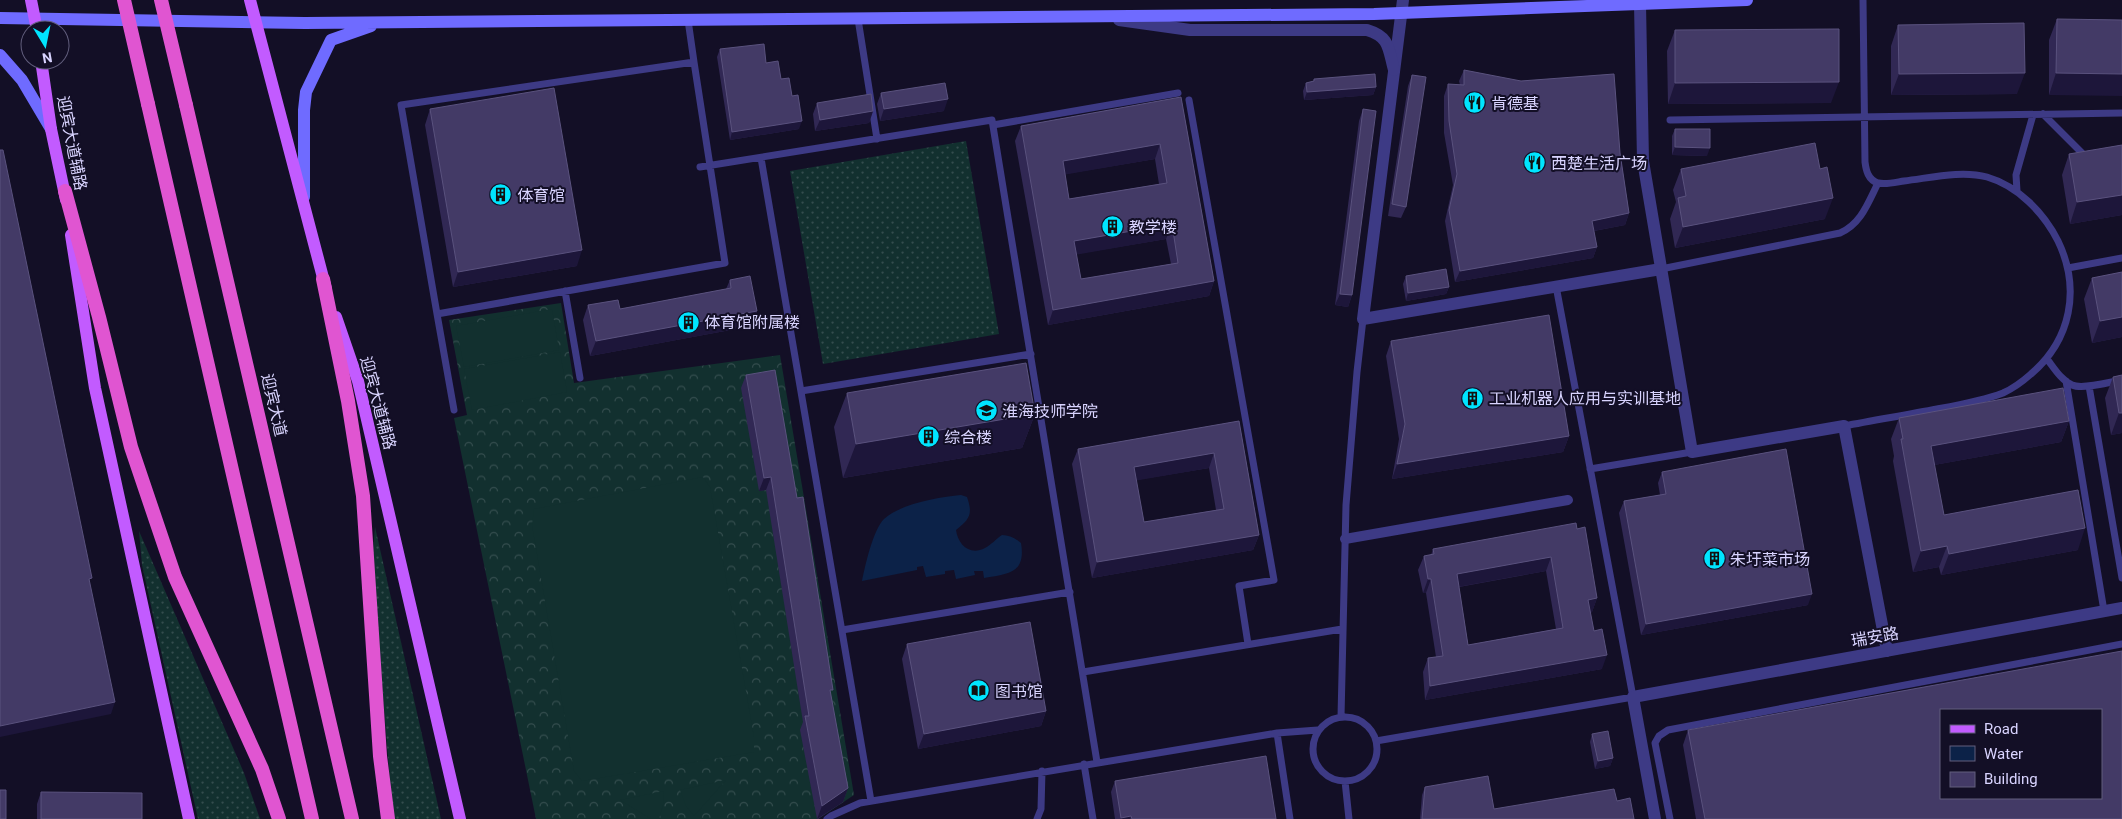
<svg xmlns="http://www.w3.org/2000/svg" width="2122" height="819" font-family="Roboto,'Noto Sans SC',sans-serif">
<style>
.grass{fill:url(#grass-dots)}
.forest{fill:url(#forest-crowns)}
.pitch{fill:#12302f}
.water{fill:#0c2248}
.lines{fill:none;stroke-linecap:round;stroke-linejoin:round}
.service{stroke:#3d3a85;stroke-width:7}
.pedestrian{stroke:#3d3a85;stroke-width:10}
.minor{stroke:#3d3a85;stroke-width:12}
.tertiary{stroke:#3d3a85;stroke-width:12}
.secondary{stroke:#6f6bff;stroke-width:12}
.primary{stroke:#c25bff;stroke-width:12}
.trunk{stroke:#e055d1;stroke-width:14}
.trunk-bridge{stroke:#e055d1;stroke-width:14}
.wall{fill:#312854;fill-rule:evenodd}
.shaded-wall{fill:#1d163a}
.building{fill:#433a66;stroke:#5a527e;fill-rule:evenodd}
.labels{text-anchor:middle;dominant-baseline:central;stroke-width:4;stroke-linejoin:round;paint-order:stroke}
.poi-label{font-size:16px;fill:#d9d4ff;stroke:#130f26;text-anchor:start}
.street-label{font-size:16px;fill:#d9d4ff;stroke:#130f26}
</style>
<defs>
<pattern id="grass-dots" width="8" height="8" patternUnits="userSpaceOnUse" patternTransform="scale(1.25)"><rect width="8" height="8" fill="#12302f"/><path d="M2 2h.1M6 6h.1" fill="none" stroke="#344d4e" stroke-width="1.8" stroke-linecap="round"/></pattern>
<pattern id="forest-crowns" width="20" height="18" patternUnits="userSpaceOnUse" patternTransform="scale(1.25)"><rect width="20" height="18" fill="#12302f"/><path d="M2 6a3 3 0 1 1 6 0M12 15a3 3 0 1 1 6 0" fill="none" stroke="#344d4e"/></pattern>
</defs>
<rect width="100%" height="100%" fill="#130f26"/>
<path class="grass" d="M966,141L999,334L823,364L790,171Z
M375,527L441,819H393L372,561Z
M139,531L244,773L260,819H198L142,565Z"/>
<path class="forest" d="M561,303L574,383L780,355L854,795L818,819H536L454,418L467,415L449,320Z"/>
<path class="pitch" d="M552,309L559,350L464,367L456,326Z
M560,352L567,392L472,410L464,369Z
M703,477L710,487L754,737V752L582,781L574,771L532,525L534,509Z
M726,780L694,816L686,806L680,790Z
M664,791L663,805L659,819H651L620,800Z"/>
<path class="water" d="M961,495L967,497C973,514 970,519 956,530C958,545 970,556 985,548C991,545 996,539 1002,535C1009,535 1015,538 1021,543C1026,573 1009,574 984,578L983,571H974L975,575L956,579L954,570L945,571V574L926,577L923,566L917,567V570L862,581C865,566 873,530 884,519C900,504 939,497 961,495Z"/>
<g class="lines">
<path class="service" d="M858,19L877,139
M688,20L694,62
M694,62L725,263L437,314L401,105Z
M1189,100L1274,580L1239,586L1248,644
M2043,114L2087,158
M1670,120L2122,113
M993,125L1178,93
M761,158L871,801
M700,167L992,120L1097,762
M2017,191L2016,175L2033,115
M2068,268L2122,258
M1661,269L1840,233C1861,224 1868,203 1878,183
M565,291L580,378
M437,314L454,410
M2047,359C2054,368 2061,380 2072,385C2083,390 2109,382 2122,380
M2066,381L2104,611
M2089,386L2122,578
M801,391L1031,354
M1844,426C1875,420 1906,415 1937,409C1959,405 1982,401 2003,393C2014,388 2022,382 2031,374C2071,340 2081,289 2058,241C2044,213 2018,186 1987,177C1961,170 1930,178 1904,181C1897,182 1886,185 1878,183C1868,180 1866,170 1865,162L1863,0
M1590,469L1692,452
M842,630L1070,592
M1083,672L1342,629
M1341,717L1346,505L1357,372L1363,319
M1313 749a32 32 0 1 1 64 0a32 32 0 1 1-64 0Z
M1277,733L1290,819
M1376,741L1633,697L1556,286
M1084,764L1093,819
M1345,781L1349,819
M827,819L831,816L860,803L1277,733L1318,730
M1037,819L1041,809L1042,771
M1670,819L1655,743L1659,736L1668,730L2122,644"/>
<path class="pedestrian" d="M1345,539L1568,500"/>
<path class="minor" d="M1403,0L1363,319L1661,269
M1640,4L1643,161L1692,452L1844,426L1887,651
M1655,819L1633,697L2122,608"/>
<path class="tertiary" d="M1119,20L1190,30H1367C1390,37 1388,48 1394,70"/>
<path class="secondary" d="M0,18L305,23L1374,14L1747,0
M0,55L22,80L51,129
M304,197V110L306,92L331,40L371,26"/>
<path class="primary" d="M31,0L37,30
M250,0L326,289
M41,60L51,129L66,200
M71,235L95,388L189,819
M336,317L358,381L460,819"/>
<path class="trunk" d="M148,104L312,819
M186,105L352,819
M65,191L99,317L131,447L175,577L262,769L279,819
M323,279L348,401L363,496L380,756L388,819"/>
<path class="trunk-bridge" d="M124,0L148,104
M161,0L186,105"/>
</g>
<path class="wall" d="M2057,19L2122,20L2049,95V40Z
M1898,25L2017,94L1891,95V46Z
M1675,30L1831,103L1668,104L1667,51Z
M720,49L766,63L781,79L792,96L799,129L730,140L717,57Z
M1464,70L1620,153L1629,213L1625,225L1594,231L1597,247L1593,258L1455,282L1445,221L1453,185L1444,133V96L1448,84L1460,85L1459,81Z
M1412,75L1406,207L1401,218L1388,216L1408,86Z
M1314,79L1376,87L1373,95L1304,100L1303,91L1306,83L1313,82Z
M881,93L944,111L880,121L877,104Z
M1181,97L1214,281L1209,296L1048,325L1015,141L1021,126ZM1155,159L1159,184L1069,199L1065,174ZM1166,239L1171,264L1081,279L1076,254Z
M817,103L873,111L869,123L815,131L813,114Z
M430,109L577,266L453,287L425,125Z
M1363,109L1352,295L1348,307L1335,305L1359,121Z
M1675,129L1707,156L1672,155V136Z
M2122,145V215L2070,224L2062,175L2069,154Z
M1681,169H1820L1825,219L1675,248L1670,219L1676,202L1673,190Z
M2122,272V337L2092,343L2084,299L2092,278Z
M1406,276L1449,287L1446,294L1406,301L1403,284Z
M730,280L757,311L752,326L590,356L583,320L588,305L620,309L726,289Z
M1391,341L1569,436L1563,452L1392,479L1399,439L1386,356Z
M746,375L831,696L848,788L843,802L818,819H817L800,730L803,722L766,490L759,491L741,388Z
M2122,375V433L2111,435L2105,398L2113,377Z
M847,393L1035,414L1022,448L843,478L834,427Z
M1899,418L2069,421L2061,442L1934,465L1944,515L2078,550L1941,575L1939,567L1913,572L1893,461L1894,456L1891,439Z
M1239,421L1259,535L1253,550L1092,578L1072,464L1078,449ZM1209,468L1216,510L1144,522L1136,480Z
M1662,472L1808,605L1641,635L1619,513L1624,501L1660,495L1658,483Z
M1577,529L1597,598L1592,612L1590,613L1602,669L1425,700L1423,672L1428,658L1436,657L1426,593H1423L1418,570L1424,556L1431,555L1433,549ZM1546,571L1556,629L1468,645L1459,587Z
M907,644L1046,711L1041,726L918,749L902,659Z
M1688,730L2122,819H1696L1683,745Z
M1592,734L1613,758L1610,766L1595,769L1590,742Z
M1115,781L1276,819H1115L1111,792Z
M1425,787L1494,809L1617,801L1634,819H1420L1422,795Z
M41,792L142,819H37V804Z"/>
<path class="shaded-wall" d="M2025,73L2017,94L1891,95L1899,74Z
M2056,73L2122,74V96L2049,95Z
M1839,82L1831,103L1668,104L1675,83Z
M1376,87L1373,95L1304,100L1307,92Z
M948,99L944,111L880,121L884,109Z
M873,111L869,123L815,131L820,120Z
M802,121L799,129L730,140L732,132Z
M1160,144L1155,159L1057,176L1063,161Z
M1675,147L1710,148L1707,156L1672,155Z
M2122,195V215L2070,224L2077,202Z
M1833,198L1825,219L1675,248L1683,227Z
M1629,213L1625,225L1588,232L1592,221Z
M1172,224L1166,239L1069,256L1074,241Z
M1597,247L1593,258L1455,282L1460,271Z
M582,250L577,266L453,287L458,272Z
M1214,281L1209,296L1048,325L1053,310Z
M1449,287L1446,294L1406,301L1408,293Z
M1340,294L1352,295L1348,307L1335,305Z
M757,311L752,326L590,356L596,341Z
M2122,317V337L2092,343L2100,321Z
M2119,413H2122V433L2111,435Z
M1035,414L1022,448L843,478L856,444Z
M2069,421L2061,442L1923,467L1931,446Z
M1569,436L1563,452L1392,479L1397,464Z
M1214,453L1209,468L1128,482L1134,467Z
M771,477L766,490L759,491L764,478Z
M2085,528L2078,550L1941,575L1949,554Z
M1259,535L1253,550L1092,578L1097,562Z
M1947,546L1939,567L1913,572L1921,551Z
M1551,557L1546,571L1452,588L1457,574Z
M1428,579H1431L1426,593H1423Z
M1812,594L1808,605L1641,635L1646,624Z
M1597,598L1592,612L1583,614L1588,600Z
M1607,655L1602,669L1425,700L1430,686Z
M115,702L111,714L0,737V726Z
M1046,711L1041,726L918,749L924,734Z
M1613,758L1610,766L1595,769L1598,761Z
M848,788L843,802L817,819L822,806Z
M1131,816L1130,819H1121V818Z"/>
<path class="building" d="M2057,19L2122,20V74L2056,73Z
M2024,23L2025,73L1899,74L1898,25Z
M1839,29V82L1675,83V30Z
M764,44L766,63L778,61L781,79L789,78L792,96L798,95L802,121L732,132L720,49Z
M1464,70L1521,81L1614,74L1620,153L1629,213L1592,221L1597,247L1460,271L1449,210L1457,174L1449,121L1448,84L1464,85Z
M1375,74L1376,87L1307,92L1306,83L1314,81V79Z
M1412,75L1426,77L1406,207L1392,204Z
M945,83L948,99L884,109L881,93Z
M554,88L582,250L458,272L430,109Z
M871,94L873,111L820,120L817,103Z
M1181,97L1214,281L1053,310L1021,126ZM1160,144L1167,183L1069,199L1063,161ZM1172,224L1178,263L1081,279L1074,241Z
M1363,109L1376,111L1352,295L1340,294Z
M1675,129H1710V148L1675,147Z
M1815,143L1820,169L1827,167L1833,198L1683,227L1678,198L1686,196L1681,169Z
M2122,145V195L2077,202L2069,154Z
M0,150H3L92,578L89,579L115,702L0,726Z
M1446,269L1449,287L1408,293L1406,276Z
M2122,272V317L2100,321L2092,278Z
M750,276L757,311L596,341L588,305L618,300L620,309L731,288L730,280Z
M1549,315L1569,436L1397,464L1405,424L1391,341Z
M1026,363L1035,414L856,444L847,393Z
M775,370L797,498L803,497L833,690H830L848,788L822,806L805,716H809L771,477L764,478L746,375Z
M2122,375V413H2119L2113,377Z
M2063,388L2069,421L1931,446L1944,515L2078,490L2085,528L1949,554L1947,546L1921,551L1901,439H1903L1899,418Z
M1239,421L1259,535L1097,562L1078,449ZM1214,453L1224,509L1144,522L1134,467Z
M1786,449L1812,594L1646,624L1624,501L1666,494L1662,472Z
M1576,523L1577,529L1585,527L1597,598L1588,600L1594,631L1602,629L1607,655L1430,686L1428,658L1443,656L1431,579H1428L1424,556L1434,554L1433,549ZM1551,557L1563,628L1468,645L1457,574Z
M1030,622L1046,711L924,734L907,644Z
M2122,651V819H1705L1688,730ZM1941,710H2101V798H1941Z
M1608,731L1613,758L1598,761L1592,734Z
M1266,756L1276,819H1132L1131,816L1121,818L1115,781Z
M1488,776L1494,809L1614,789L1617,801L1630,798L1634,819H1422L1425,787Z
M0,790H6V819H0Z
M41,792L142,793V819H41Z"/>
<defs>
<symbol id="restaurant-disc" viewBox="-11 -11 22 22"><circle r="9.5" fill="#00e5ff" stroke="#130f26"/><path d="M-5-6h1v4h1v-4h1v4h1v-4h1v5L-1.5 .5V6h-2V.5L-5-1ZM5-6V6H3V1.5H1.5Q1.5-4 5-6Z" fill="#111"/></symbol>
<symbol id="building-disc" viewBox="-11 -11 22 22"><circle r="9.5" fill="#00e5ff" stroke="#130f26"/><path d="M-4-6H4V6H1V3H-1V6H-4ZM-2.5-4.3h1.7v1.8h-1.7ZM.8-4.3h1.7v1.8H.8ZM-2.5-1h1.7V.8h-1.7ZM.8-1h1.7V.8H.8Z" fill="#111"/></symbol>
<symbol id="school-disc" viewBox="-11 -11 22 22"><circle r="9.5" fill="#00e5ff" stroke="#130f26"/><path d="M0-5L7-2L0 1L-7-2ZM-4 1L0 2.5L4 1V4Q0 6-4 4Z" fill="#111"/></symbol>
<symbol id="library-disc" viewBox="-11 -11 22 22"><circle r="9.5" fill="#00e5ff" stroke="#130f26"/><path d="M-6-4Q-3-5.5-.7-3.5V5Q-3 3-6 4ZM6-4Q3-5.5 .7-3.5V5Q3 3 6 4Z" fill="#111"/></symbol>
</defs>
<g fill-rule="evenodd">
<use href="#restaurant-disc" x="1462" y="90" width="25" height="25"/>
<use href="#restaurant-disc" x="1522" y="150" width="25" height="25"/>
<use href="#building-disc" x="488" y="182" width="25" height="25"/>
<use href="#building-disc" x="1100" y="214" width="25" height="25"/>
<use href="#building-disc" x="676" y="310" width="25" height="25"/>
<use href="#building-disc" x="1460" y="386" width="25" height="25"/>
<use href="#school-disc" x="974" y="398" width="25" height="25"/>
<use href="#building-disc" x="916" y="424" width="25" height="25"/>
<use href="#building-disc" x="1702" y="546" width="25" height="25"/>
<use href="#library-disc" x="966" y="678" width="25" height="25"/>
</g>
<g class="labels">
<g class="poi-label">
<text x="1491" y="103">肯德基</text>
<text x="1551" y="163">西楚生活广场</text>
<text x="517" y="195">体育馆</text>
<text x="1129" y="227">教学楼</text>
<text x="704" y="322">体育馆附属楼</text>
<text x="1489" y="398">工业机器人应用与实训基地</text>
<text x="1002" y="411">淮海技师学院</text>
<text x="944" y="437">综合楼</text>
<text x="1730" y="559">朱圩菜市场</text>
<text x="995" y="691">图书馆</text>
</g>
<g class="street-label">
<text transform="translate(72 143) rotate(79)">迎宾大道辅路</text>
<text transform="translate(378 403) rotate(75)">迎宾大道辅路</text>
<text transform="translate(274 405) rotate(77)">迎宾大道</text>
<text transform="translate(1875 637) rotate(-10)">瑞安路</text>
</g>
</g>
<rect x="1940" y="709" width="162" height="90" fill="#130f26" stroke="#625e7d"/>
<rect x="1950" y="725" width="25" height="8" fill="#c25bff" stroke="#625e7d"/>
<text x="1984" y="734" font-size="15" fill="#d9d4ff">Road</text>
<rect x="1950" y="746" width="25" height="15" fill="#0c2248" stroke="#625e7d"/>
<text x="1984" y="759" font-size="15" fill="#d9d4ff">Water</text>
<rect x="1950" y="772" width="25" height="15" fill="#433a66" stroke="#625e7d"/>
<text x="1984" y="784" font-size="15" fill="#d9d4ff">Building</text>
<g transform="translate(45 45) rotate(170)"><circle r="24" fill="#130f26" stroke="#625e7d"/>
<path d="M0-4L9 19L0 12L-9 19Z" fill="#00e5ff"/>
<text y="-8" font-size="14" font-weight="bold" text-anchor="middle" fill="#d9d4ff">N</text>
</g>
</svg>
